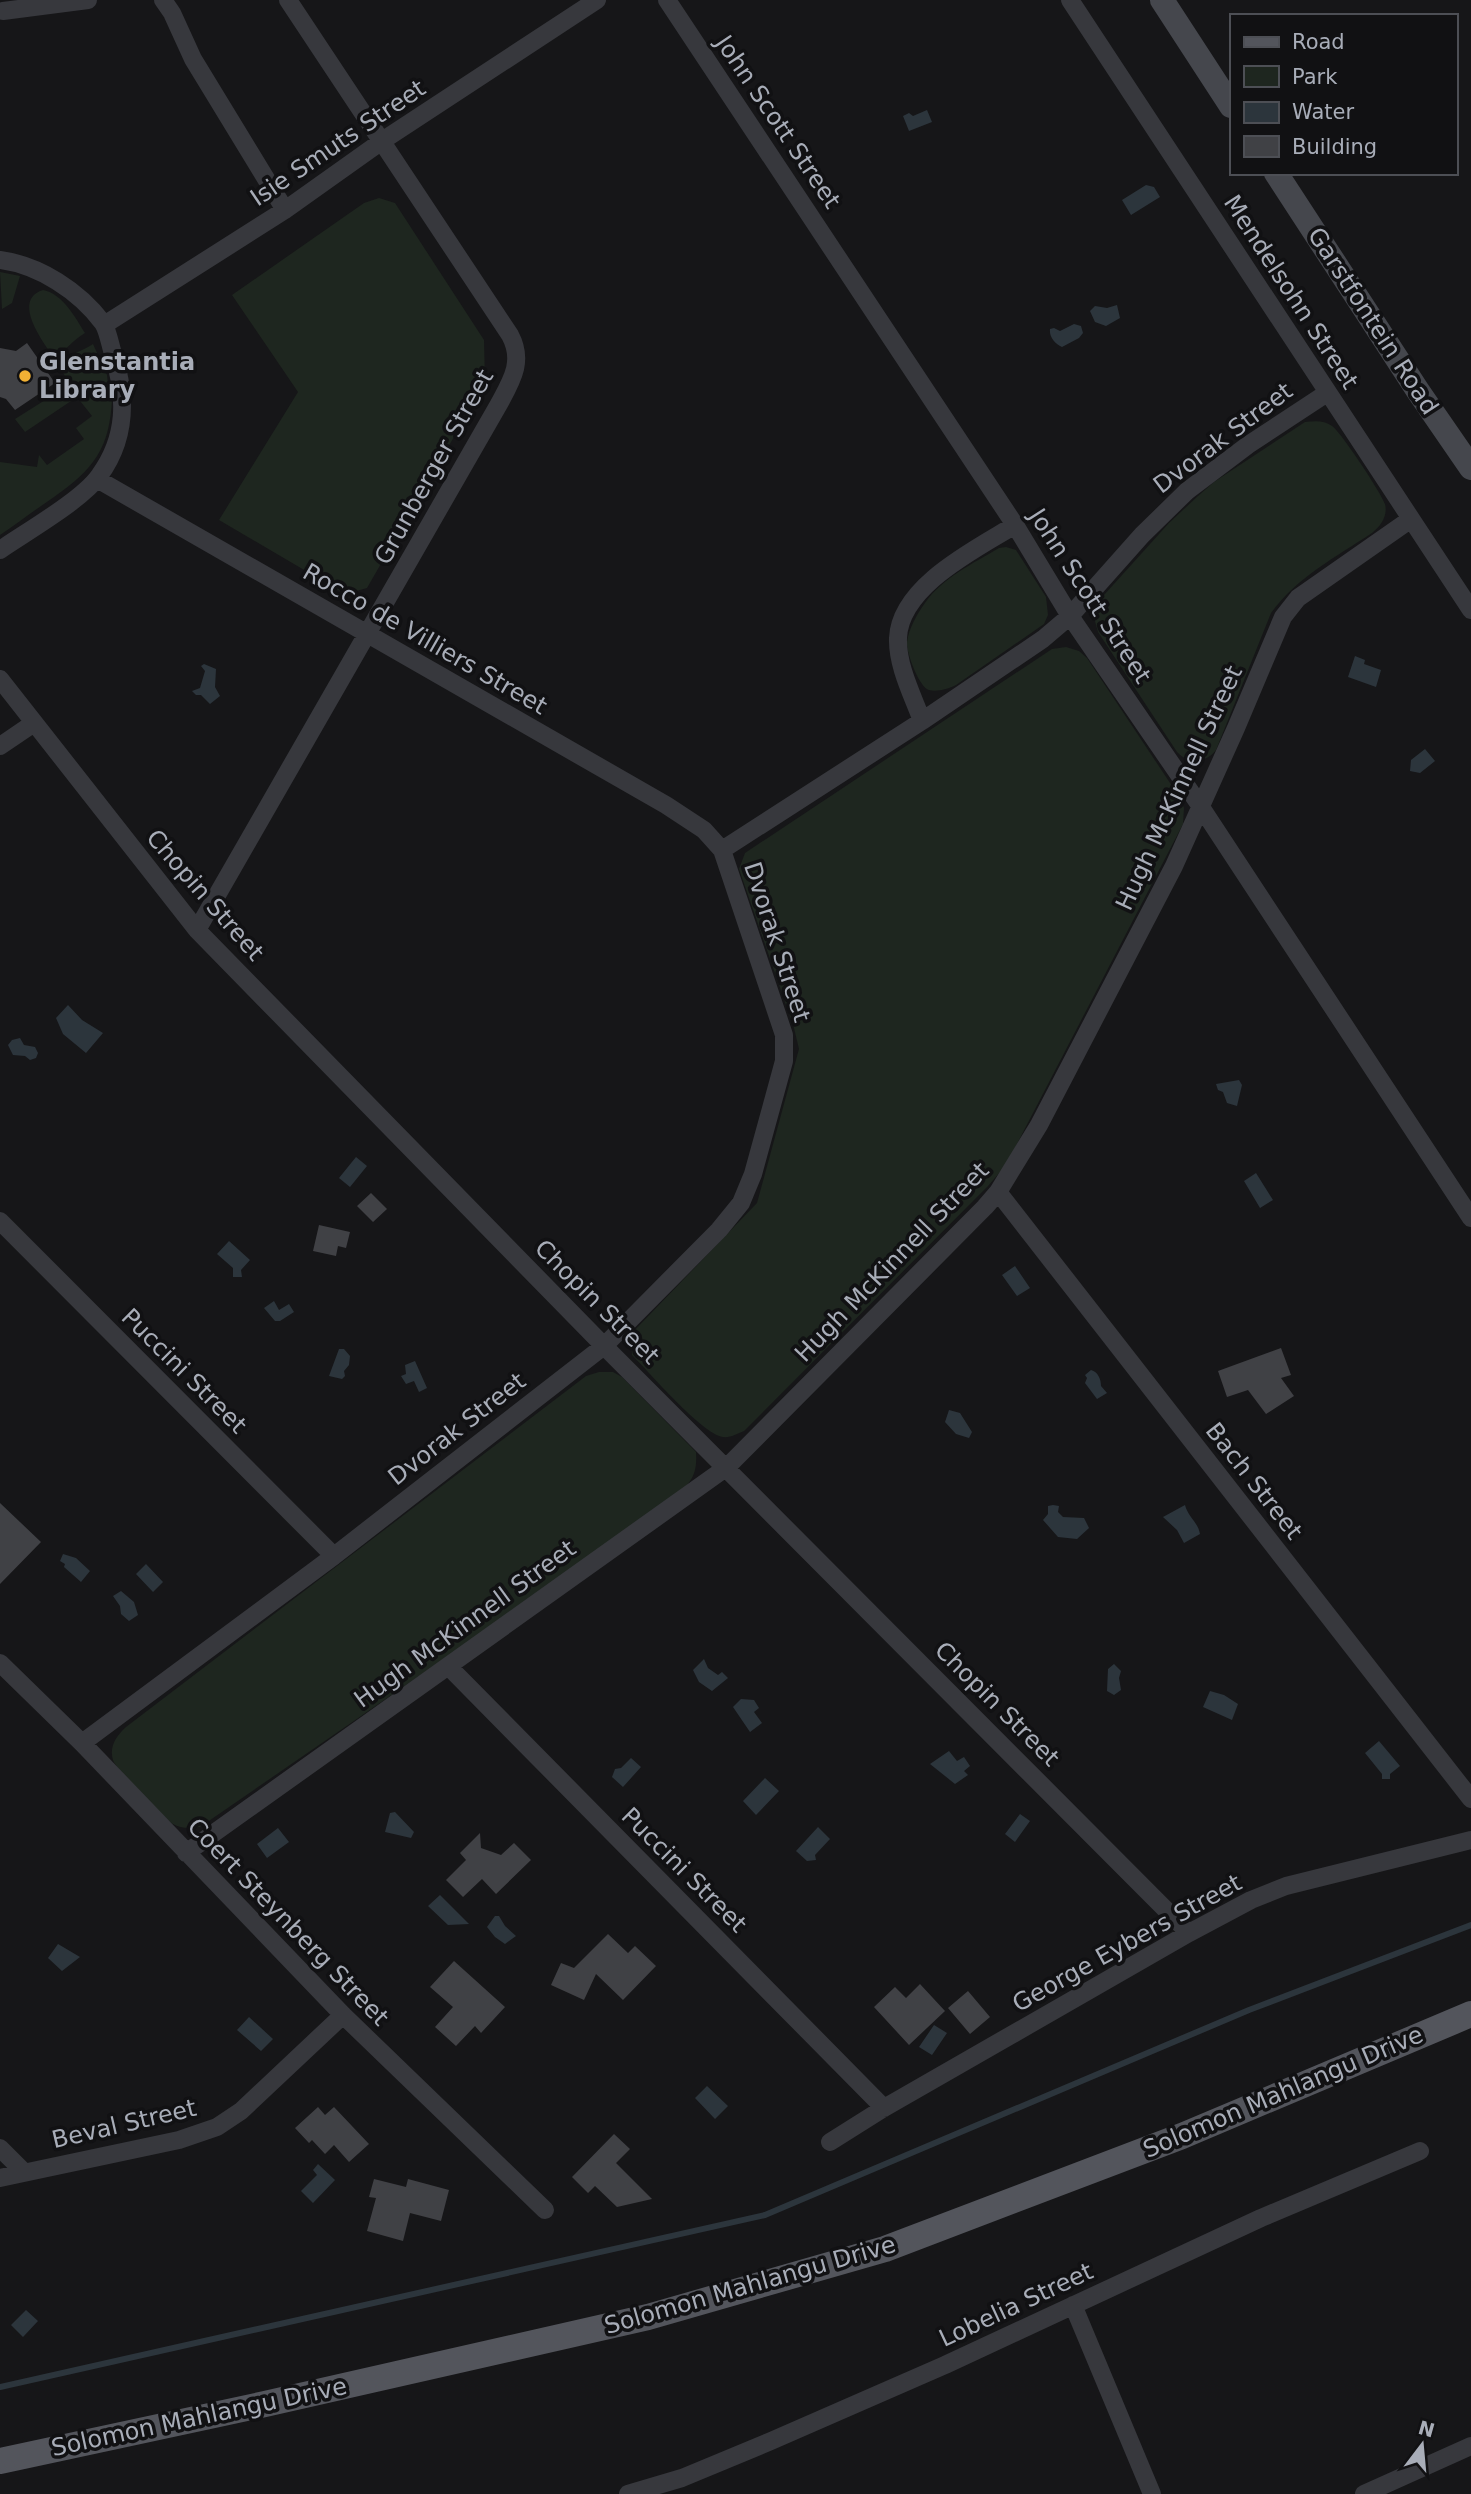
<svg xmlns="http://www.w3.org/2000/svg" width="1471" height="2494" font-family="'DejaVu Sans',sans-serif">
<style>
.green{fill:#1e261f}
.water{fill:#2c353c}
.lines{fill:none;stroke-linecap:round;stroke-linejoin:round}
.stream{stroke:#2c353c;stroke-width:6}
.building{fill:#404145}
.minor{stroke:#37383d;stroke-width:18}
.secondary{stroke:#45474d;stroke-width:24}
.primary{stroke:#53555c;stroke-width:26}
.poi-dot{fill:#f2b134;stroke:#111113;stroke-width:2.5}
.labels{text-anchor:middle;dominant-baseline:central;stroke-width:7;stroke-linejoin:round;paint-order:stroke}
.street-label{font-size:24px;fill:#a8adb8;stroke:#111113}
.poi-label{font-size:24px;font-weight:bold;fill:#a8adb8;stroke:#111113;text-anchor:start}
</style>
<rect width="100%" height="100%" fill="#161618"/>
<path class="green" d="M379,198L395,203L484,340L485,383L367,588L345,594L219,520L298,392L232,295L364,203Z
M0,272L20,276L12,303L2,309Z
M43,290C63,294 75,317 85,333C72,341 67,349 54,358C43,342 11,300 43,290Z
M93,344L107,375L109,394L112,398C110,448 94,469 54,497C36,509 18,523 0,535V462L37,467L39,455L47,465L84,439L76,428L92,416L77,397L25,432L15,419L69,385L58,362C70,354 81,352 93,344Z
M1305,422C1315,421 1324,420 1332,426C1341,432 1382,494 1385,504C1388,516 1381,526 1372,533C1336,557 1297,577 1271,613L1216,750C1206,763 1189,765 1177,752L1098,632L1093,614L1095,605L1169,523L1198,496L1214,482Z
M1006,547L1016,550L1046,597L1048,615L1044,624L956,685C948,689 937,692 929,690C919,687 906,652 907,642C909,628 917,614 925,603C942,578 974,563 999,548Z
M1066,647L1079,651L1087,658L1180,798L1184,808L1183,824L1006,1165L988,1186L744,1431C737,1434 730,1438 723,1437C702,1434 649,1372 632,1355V1333L757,1203L799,1049L794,1028L739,869L745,853L1052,649Z
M599,1372H613L622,1377L696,1452C697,1467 695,1478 684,1488L467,1643L200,1827C191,1828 181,1829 173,1824C165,1820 115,1768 113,1760C109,1747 116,1736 126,1727L586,1376Z"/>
<path class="water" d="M927,110L932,122L909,131L903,116L909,113L913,116Z
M1146,185L1154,187L1160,197L1131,215L1122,200Z
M1117,305L1120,318L1106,326L1095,322L1090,311L1095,306L1107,308Z
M1074,324L1081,326L1083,333L1079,338L1062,347C1055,344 1049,337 1050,329L1054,328L1060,331Z
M1355,656L1365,660L1364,664L1381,670L1376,687L1348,677Z
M204,664L216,669L215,687L220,696L210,704L201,695H196L192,691L200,688L205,671L201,666Z
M1425,749L1435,761L1420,773L1410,771L1411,760Z
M68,1005L82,1020L103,1033L86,1053L63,1034L56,1018Z
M20,1038L24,1045L35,1047L38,1053L36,1058L30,1060L25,1056L13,1055L8,1045L12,1040Z
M1239,1080L1242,1085L1237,1106L1227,1103L1223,1092L1218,1090L1216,1084Z
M356,1157L367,1166L350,1187L339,1178Z
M1256,1173L1273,1200L1260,1208L1244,1181Z
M229,1241L250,1260L241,1270L242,1277H233V1268L217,1254Z
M1015,1266L1030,1288L1017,1296L1002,1275Z
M274,1301L279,1310L289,1304L294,1312L280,1321H275L264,1308Z
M339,1349H344L350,1356L349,1365L344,1371L345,1376L342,1379L329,1376Z
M415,1361L427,1388L419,1392L414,1381L406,1384L401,1376L406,1374L405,1365Z
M1091,1370C1098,1372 1101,1379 1101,1386L1107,1393L1097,1399L1085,1383L1087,1378L1085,1375Z
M949,1410L960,1413L972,1432L969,1438L956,1434L945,1422Z
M1053,1505L1059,1506L1058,1512L1063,1517L1084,1518L1089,1528L1077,1539L1058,1537L1043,1520L1048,1514V1506Z
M1185,1505C1188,1517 1198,1522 1200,1534L1184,1543L1177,1530L1163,1517Z
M63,1554L76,1558L90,1571L81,1582L64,1567L65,1564L60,1561Z
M146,1564L163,1582L153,1592L136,1574Z
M121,1591L134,1602L138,1615L129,1621L121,1614L120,1606L113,1596Z
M704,1659L708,1668L718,1675L722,1672L728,1678L712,1691L699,1682L693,1670Z
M1114,1664L1121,1671L1119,1678L1121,1690L1114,1695L1107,1691L1108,1669Z
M1210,1691L1224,1695L1238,1704L1232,1720L1203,1707Z
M741,1699L754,1700L759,1708L754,1712L762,1723L750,1732L733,1707Z
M1379,1741L1400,1766L1390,1774V1779H1382V1774L1365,1753Z
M949,1751L957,1761L964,1757L970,1766L964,1771L968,1775L955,1784L930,1764Z
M631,1758L641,1767L623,1787L612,1777L615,1769L621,1768Z
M765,1778L779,1791L756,1815L743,1801Z
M395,1812L414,1832L411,1838L385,1832L390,1813Z
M1020,1814L1030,1821L1015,1842L1005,1834Z
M818,1827L830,1839L815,1855L816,1860L807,1861L796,1851Z
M278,1828L289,1842L267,1858L257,1844Z
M440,1895L469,1924L448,1925L428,1906Z
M495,1916H499L505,1926L516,1936L505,1944L495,1937L487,1927Z
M58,1944L80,1957L62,1971L48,1958Z
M249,2017L273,2039L261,2051L237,2030Z
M934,2025L947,2033L932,2055L919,2047Z
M707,2086L728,2106L715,2119L695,2098Z
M318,2164L335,2180L313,2203L301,2191L317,2175L313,2170Z
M26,2310L38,2321L23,2337L11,2325Z"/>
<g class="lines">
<path class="stream" d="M0,2387L765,2215L1249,2010L1471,1925"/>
</g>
<path class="building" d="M27,343L55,383L15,410L6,399L0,397V348L16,351Z
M371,1193L387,1209L373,1222L357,1206Z
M319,1225L350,1232L346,1248L338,1246L336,1256L313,1251Z
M1281,1348L1291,1375L1281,1378L1294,1396L1266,1414L1248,1390L1227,1397L1218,1371Z
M0,1503L41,1542L0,1584Z
M480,1833L481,1848L501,1855L514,1843L531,1860L496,1894L482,1879L463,1897L446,1880L466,1860L460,1853Z
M608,1934L628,1953L635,1946L656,1966L623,2000L596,1974L584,2000L551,1985L561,1963L574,1968Z
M454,1961L505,2007L481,2033L475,2026L456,2046L435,2027L453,2007L430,1987Z
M920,1984L945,2011L909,2045L874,2007L895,1987L906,1998Z
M968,1991L990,2017L970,2034L948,2008Z
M318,2107L325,2115L334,2107L369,2144L349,2162L334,2145L325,2154L312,2140L309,2143L295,2128Z
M614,2134L630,2149L616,2163L652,2199L617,2207L595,2186L588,2193L572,2177Z
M374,2179L406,2187L408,2179L449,2190L441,2221L410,2213L403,2241L367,2231L376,2198L369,2197Z"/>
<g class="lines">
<path class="minor" d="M163,0L172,13L193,59L285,210
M667,0L1015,525L1070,616L1201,807L1471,1218
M1070,0L1471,610
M3,11L88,0
M0,260C39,265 79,291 103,323C108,331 110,344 113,354C127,397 127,438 99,476C82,500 26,532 0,550
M104,325L285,210L382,141L597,0
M0,679L197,930L604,1346L1189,1933
M922,721C913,696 897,666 898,638C900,586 976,549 1015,525
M0,746L34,723
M722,850L922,721L1043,639L1070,616L1142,535L1187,491L1248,445L1327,393
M197,930L499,404C512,380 524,361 510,335L288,0
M998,1192L1471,1799
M0,1221L334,1556
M0,1663L82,1743L343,2015L545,2210
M448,1666L884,2108
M82,1743L334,1556L604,1346L719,1230L741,1203L753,1174L784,1061V1035L780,1023L722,850L704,830L666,805L97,479
M186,1853L727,1467L985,1207L998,1192L1039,1125L1174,866L1236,728L1283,617L1298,598L1411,519
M830,2142L884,2108L1189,1933L1251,1900L1286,1886L1471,1840
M0,2148L24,2172
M0,2178L179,2140L217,2127L241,2111L343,2015
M1073,2305L1152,2494
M628,2494L682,2478L771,2441L945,2365L1261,2218L1420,2151
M1364,2494L1471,2446"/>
<path class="secondary" d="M1162,0L1231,106
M1276,173L1418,391L1471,468"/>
<path class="primary" d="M0,2461L265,2404L648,2317L885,2249L1182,2136L1471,2014"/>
</g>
<circle class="poi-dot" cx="25" cy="376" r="7"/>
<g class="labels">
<g class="street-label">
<text transform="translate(778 122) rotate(56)">John Scott Street</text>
<text transform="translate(338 143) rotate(-34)">Isie Smuts Street</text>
<text transform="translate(1291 292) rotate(57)">Mendelsohn Street</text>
<text transform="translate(1373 321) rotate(57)">Garstfontein Road</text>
<text transform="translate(1223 438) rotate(-37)">Dvorak Street</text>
<text transform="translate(434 467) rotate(-61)">Grunberger Street</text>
<text transform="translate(1090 596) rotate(57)">John Scott Street</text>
<text transform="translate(425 639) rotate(30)">Rocco de Villiers Street</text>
<text transform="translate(1179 788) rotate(-65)">Hugh McKinnell Street</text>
<text transform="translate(205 895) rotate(49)">Chopin Street</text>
<text transform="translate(777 942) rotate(72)">Dvorak Street</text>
<text transform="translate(892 1262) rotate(-46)">Hugh McKinnell Street</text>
<text transform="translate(597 1302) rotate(45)">Chopin Street</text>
<text transform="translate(184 1371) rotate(45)">Puccini Street</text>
<text transform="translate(457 1429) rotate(-38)">Dvorak Street</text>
<text transform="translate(1254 1481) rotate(52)">Bach Street</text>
<text transform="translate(465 1624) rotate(-36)">Hugh McKinnell Street</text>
<text transform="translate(997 1704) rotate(45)">Chopin Street</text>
<text transform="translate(684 1870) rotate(45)">Puccini Street</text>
<text transform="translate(288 1922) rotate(46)">Coert Steynberg Street</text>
<text transform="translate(1127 1943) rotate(-29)">George Eybers Street</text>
<text transform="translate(1283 2092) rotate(-23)">Solomon Mahlangu Drive</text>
<text transform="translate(124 2124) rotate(-13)">Beval Street</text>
<text transform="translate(750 2285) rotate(-16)">Solomon Mahlangu Drive</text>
<text transform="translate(1016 2305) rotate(-25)">Lobelia Street</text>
<text transform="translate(199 2417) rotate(-12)">Solomon Mahlangu Drive</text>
</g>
<g class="poi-label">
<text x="39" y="362">Glenstantia<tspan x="39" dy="28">Library</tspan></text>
</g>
</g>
<rect x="1230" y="14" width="228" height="161" fill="#111113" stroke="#4d4f55" stroke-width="2"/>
<rect x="1244" y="37" width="35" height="10" fill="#53555c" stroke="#4d4f55" stroke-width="2"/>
<text x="1292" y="49" font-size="21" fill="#a8adb8">Road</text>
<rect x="1244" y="66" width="35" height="21" fill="#1e261f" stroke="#4d4f55" stroke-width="2"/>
<text x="1292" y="84" font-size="21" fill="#a8adb8">Park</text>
<rect x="1244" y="102" width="35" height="21" fill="#2c353c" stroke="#4d4f55" stroke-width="2"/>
<text x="1292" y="119" font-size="21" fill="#a8adb8">Water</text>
<rect x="1244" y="136" width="35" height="21" fill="#404145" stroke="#4d4f55" stroke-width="2"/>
<text x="1292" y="154" font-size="21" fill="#a8adb8">Building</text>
<g transform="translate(1422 2445) rotate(16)" stroke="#111113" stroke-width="5" paint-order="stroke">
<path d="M0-5L12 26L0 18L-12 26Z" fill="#a8adb8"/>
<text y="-10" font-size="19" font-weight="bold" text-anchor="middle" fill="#a8adb8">N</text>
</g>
</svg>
